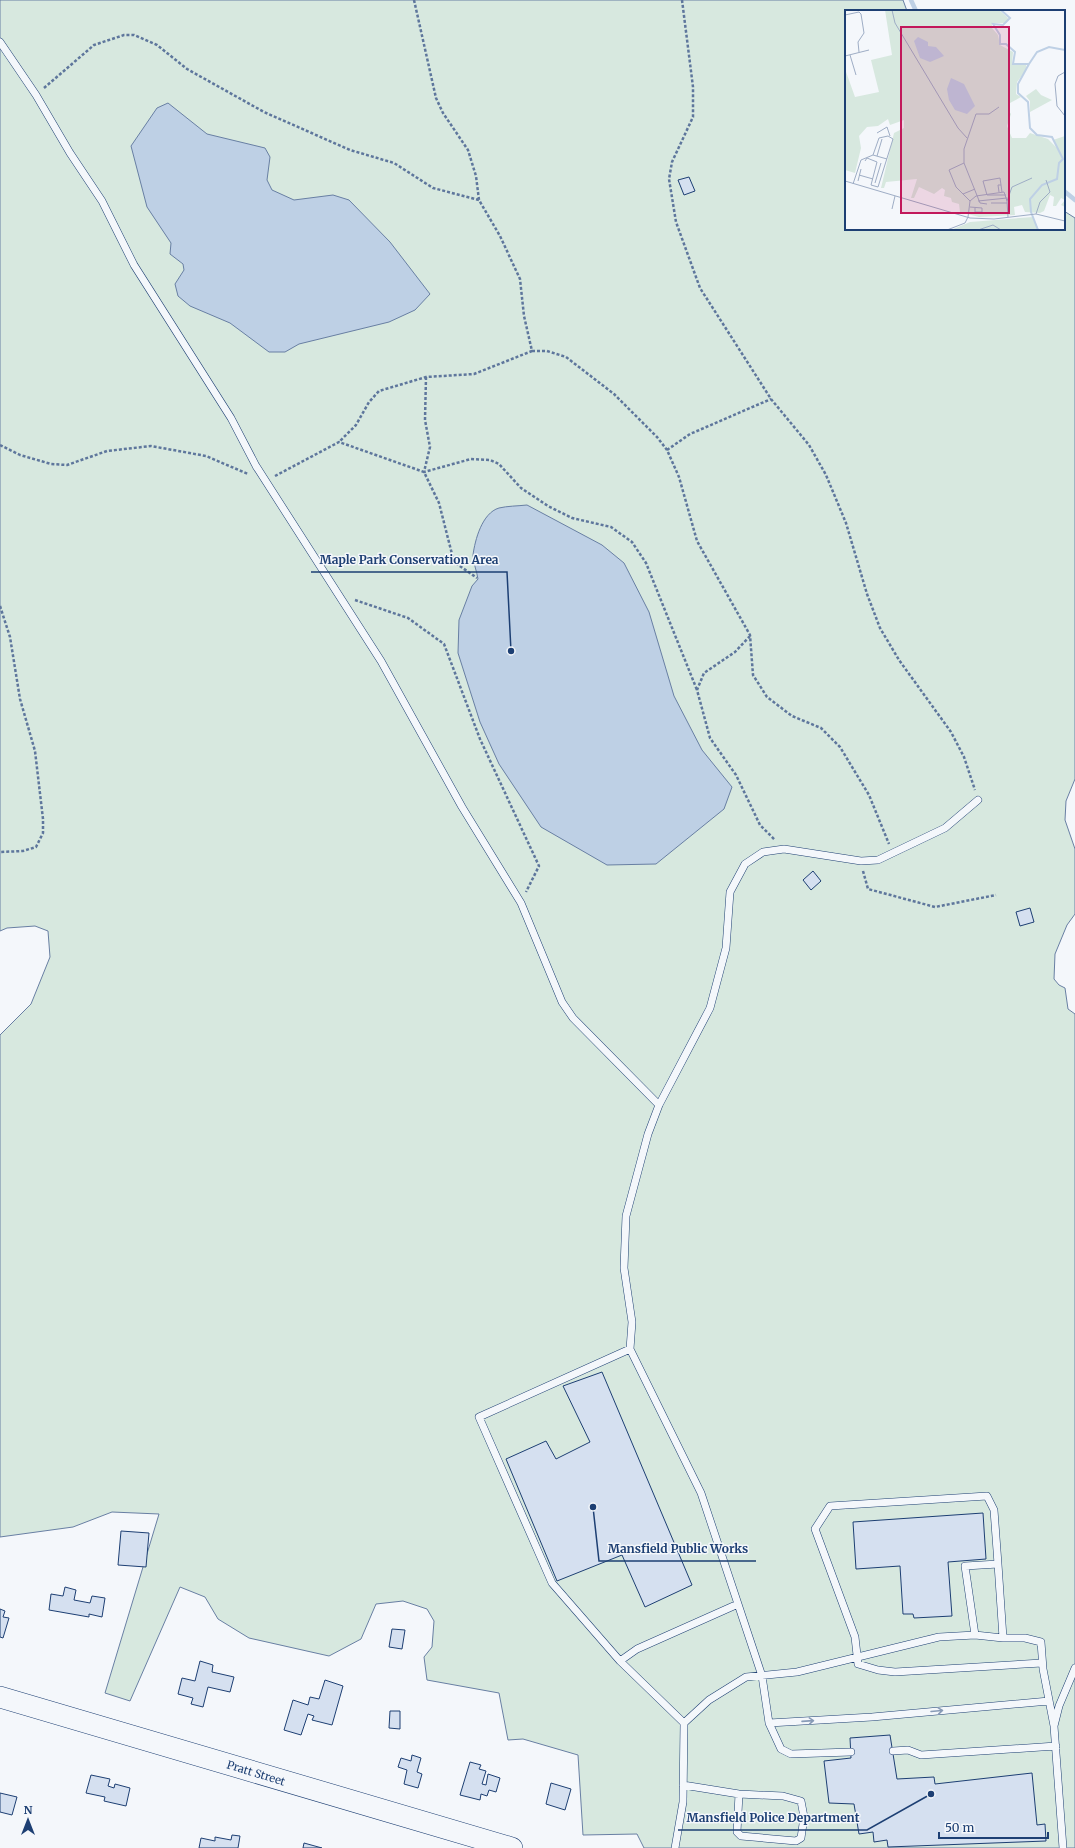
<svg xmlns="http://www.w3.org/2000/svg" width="1075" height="1848" font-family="Merriweather,serif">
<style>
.green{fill:#d7e8df;stroke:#687fa3}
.water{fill:#bed0e5;stroke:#687fa3}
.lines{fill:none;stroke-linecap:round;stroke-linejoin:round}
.stream{stroke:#bed0e5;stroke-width:4.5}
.building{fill:#d5e0f0;stroke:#1d3f73}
.lane-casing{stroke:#1d3f73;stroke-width:8}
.primary-casing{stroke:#1d3f73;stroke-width:22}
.path{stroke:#5e769c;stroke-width:2.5;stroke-dasharray:3 2;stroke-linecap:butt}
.lane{stroke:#f4f7fb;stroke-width:7}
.primary{stroke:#f4f7fb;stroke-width:21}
.oneway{stroke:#889bb7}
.labels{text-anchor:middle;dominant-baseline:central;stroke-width:3;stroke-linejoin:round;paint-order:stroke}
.street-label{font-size:11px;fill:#1d3f73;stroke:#f4f7fb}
.inset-river{fill:none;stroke:#bed0e5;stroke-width:2}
.inset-road{fill:none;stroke:#9eadc5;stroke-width:1}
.view{fill:#c2185b;fill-opacity:0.15;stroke:#c2185b;stroke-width:2}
.inset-edge{fill:none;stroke:#1d3f73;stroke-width:2}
.leader{fill:none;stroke:#1d3f73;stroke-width:1.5}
.callout-dot{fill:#1d3f73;stroke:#f4f7fb;stroke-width:1.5}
.callout-label{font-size:12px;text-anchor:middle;font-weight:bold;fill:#1d3f73;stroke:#f4f7fb;stroke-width:3;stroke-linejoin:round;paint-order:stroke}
</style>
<rect width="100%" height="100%" fill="#f4f7fb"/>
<path class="green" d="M0,0H903L907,11H846V229H1064V211L1075,218V779L1066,801L1065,820L1075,849V914L1067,925L1055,954L1054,979L1059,985L1065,988L1068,1009L1075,1014V1848H644L637,1834L583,1835L578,1755L523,1739L508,1740L499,1693L427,1680L424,1657L432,1647L434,1621L427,1609L403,1601L376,1604L361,1639L329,1656L249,1638L218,1619L205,1597L180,1587L130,1701L105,1693L159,1514L112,1512L73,1527L0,1537V1035L31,1004L50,957L48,931L35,926L7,928L0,931Z"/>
<path class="water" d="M168,103L207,134L265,148L270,157L267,180L272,190L294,200L333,195L349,200L390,242L430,294L415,310L389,322L299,344L285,352H269L230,323L190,306L178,296L175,284L184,270L183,264L170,254L171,243L147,207L131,146L157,108Z
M527,505L602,545L624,563L649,612L674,696L702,750L732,787L724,809L656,864L607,865L541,827L499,764L480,722L458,653L459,620L472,586L478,579C477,572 473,562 473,555C475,540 482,513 499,508C507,506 518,506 527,505Z"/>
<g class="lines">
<path class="stream" d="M911,0L916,11
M1064,191L1075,200"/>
</g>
<path class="building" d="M689,177L695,191L684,195L678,180Z
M813,871L821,881L811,890L803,880Z
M1030,908L1034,922L1020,926L1016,912Z
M602,1372L692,1585L645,1607L622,1555L557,1581L506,1459L546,1441L556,1459L590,1442L563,1386Z
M983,1513L986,1559L948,1562L952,1616L914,1618L913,1614H903L900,1566L856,1569L853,1522Z
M121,1531L149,1533L146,1567L118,1565Z
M65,1587L76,1590L74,1600L90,1603L92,1596L105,1598L102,1617L89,1614V1617L49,1610L51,1594L63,1596Z
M0,1609L5,1611L3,1617L9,1618L3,1638L0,1637Z
M392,1629L405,1630L402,1649L389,1647Z
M200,1661L213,1665L212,1672L234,1677L230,1692L208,1687L203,1707L191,1704L193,1698L178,1694L182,1678L195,1681Z
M325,1680L343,1686L332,1725L312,1720L314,1716L308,1714L301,1735L284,1730L293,1700L308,1705L310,1697L319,1699Z
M390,1711H400V1729L389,1728Z
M890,1735L897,1779L934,1777L935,1784L1032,1773L1037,1825L1045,1824L1046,1841L888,1847L887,1840L874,1842L873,1832L859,1834L854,1804L829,1803L824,1761L851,1758L850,1738Z
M412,1755L421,1758L417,1772L422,1774L418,1788L404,1784L407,1770L398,1767L401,1758L411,1761Z
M470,1762L481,1765L479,1769L486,1771L482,1784L486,1785L488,1774L500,1778L496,1792L489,1790L487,1796L481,1794L480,1800L460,1795Z
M91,1775L110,1779L108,1786L114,1788L115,1784L130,1788L126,1806L104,1801L105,1797L86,1793Z
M551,1783L571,1789L565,1810L546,1804Z
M0,1793L17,1797L12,1815L0,1812Z
M232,1835L240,1836L238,1848H199L201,1838L215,1841V1837L231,1840Z
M304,1843L322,1848H303Z"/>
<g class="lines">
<defs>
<path id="lane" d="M0,42L36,95L70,153L102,201L134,265L231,418L256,466L381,661L462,807L521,903L562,1002L573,1018L659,1105
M630,1349L632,1322L624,1268L626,1216L648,1134L659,1105L710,1008L726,948L730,892L745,864L763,852L784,849L861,861L878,860L945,828L978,800
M998,1564L994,1510L987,1496L830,1506L815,1529L855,1637L858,1664L878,1670L895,1672L1042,1663
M975,1635L965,1566L998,1564L1003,1638
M620,1661L637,1649L738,1604
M684,1723L620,1661L552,1583L479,1417L630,1349L701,1493L762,1676L769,1723L781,1749L791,1754L851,1752
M769,1723L872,1717L1049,1701
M893,1751L908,1750L921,1755L1056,1746
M683,1785L739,1794L783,1796L801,1801L804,1817L801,1838L796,1841L741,1836L737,1832L739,1794
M675,1848L683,1802L684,1723L709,1700L746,1677L797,1672L939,1637L975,1635L1003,1638H1025L1041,1642L1043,1669L1054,1726
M1063,1848L1054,1726L1059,1706L1075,1668"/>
<path id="primary" d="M0,1697L512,1848"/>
</defs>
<use href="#lane" class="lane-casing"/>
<use href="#primary" class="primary-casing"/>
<path class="path" d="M414,0L436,98L443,113L468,150L476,176L479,200
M682,0L693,87V117L672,162L669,179L676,222L700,288L771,399L809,445L826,475L846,523L867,594L880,628L899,660L951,732L964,757L975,790
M44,88L94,45L124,35H134L157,45L187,69L264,112L350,150L394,163L433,188L479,200L500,236L520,279L524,316L532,351L474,374L426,377L379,391L369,402L356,425L339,442
M532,351H547L566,357L614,394L657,437L667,450L679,477L697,541L750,635L753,675L767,697L792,716L821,728L840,747L869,795L889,844
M426,377L425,420L430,447L424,472L471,459L490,460L499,464L521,488L548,506L572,518L611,527L632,542L646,563L697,690
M0,445L20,455L51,464L67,465L107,451L151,446L206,456L248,474
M667,450L690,434L771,399
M275,476L339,442L424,472L439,503L454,562L477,578
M355,600L408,618L444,644L480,739L539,866L526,892
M0,606L10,637L20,699L35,751L43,819V833L36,847L23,851L0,852
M750,636L735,652L704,673L697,690L710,738L736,775L760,825L775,840
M863,871L868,889L935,907L996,895"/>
<use href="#lane" class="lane"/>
<use href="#primary" class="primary"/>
</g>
<defs><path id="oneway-shaft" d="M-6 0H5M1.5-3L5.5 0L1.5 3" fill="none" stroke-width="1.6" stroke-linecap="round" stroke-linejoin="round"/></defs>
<g class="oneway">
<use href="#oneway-shaft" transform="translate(937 1711) rotate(-5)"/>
<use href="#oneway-shaft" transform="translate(808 1721) rotate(-4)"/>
</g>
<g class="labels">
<g class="street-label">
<text transform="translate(256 1773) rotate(17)">Pratt Street</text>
</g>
</g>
<g transform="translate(845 10)">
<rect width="220" height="220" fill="#f4f7fb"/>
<path d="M40,0H154L162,7L164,10L161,13H147V18L153,25L155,35L168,42L167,55H181L182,59L172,72L171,84L176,87L165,93L163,100L166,104L162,116L167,128H181L185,123L203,129L213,139L208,130L220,126V197L216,195L220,190L216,188L211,196H208L209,187L205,185L199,201L195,203L180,202L177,195L169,197L170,205L134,207L115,202L114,194L107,192L106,188L99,186L100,180L97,178L89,184L74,177L69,188H66L72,169L41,172L39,178H36L49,123L59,118V110L45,115L43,109L33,116L22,117L14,126L16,138L10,163L0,160V59L10,87L34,82L26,50L47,45ZM191,79L196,85L207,90L185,102V91L181,86ZM188,207L194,220H106L125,212Z" fill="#d7e8df"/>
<path d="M73,27L83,32V36L91,37L99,46L85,52L75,48L69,31ZM106,68L119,74L130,96L122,104L110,100L104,90L102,79Z" fill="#bed0e5"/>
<path class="inset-river" d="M156,0L165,8L158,15L148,14L155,25V34H161L170,42L168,54H184M184,54L173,74V83L183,92L185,118L192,125L207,127L218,149L214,153L212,169L197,175L185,189L186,202L193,220M184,54L192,42L204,37L220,40"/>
<path class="inset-road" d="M47,0L50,13L113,118L122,128M0,5L14,2L16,4L19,23L13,32L14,42M5,45L11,65M0,46L24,40M220,62L213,66L210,74L212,96L220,106M32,123L42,117L45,126M28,145L34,128M32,146L37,129M20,151L22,148L32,152L26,175L33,177L48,129L43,126L34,128M119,153V139L131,104H144L154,97M14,165L28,169M0,171L125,208L149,209L191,204L220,211M13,171L16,159M30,173L36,153M8,174L16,150L28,145L42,149M156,175L155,168L138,171L142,185H161M154,182L153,175H156L157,182M118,184L130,179M125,191L111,177L104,160L119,153L135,193L142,194M133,191L162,188M146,193H162M125,197L137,198V202H130V198M47,199L50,186M191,204L195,192L205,182L201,170M123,207L125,191L131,186L159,182L162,191M163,207L162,191L167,177L187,168M102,220L120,213L123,207M110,220H125M133,220L148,215L156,220"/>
<path class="view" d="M56,17H164V203H56Z"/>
<rect width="220" height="220" class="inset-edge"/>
</g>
<path class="leader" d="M511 651L507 572H311M593 1507L599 1561H756M931 1794L867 1830H678"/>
<g class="callout-dot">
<circle cx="511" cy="651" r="4"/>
<circle cx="593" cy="1507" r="4"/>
<circle cx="931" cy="1794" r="4"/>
</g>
<g class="callout-label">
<text x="409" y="564">Maple Park Conservation Area</text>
<text x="678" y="1553">Mansfield Public Works</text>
<text x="773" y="1822">Mansfield Police Department</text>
</g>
<g transform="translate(28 1820)" stroke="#f4f7fb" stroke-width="3" paint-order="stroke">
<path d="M0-3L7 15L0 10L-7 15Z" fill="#1d3f73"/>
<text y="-6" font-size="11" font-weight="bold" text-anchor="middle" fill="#1d3f73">N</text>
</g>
<path d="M939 1832v6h109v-6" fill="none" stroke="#1d3f73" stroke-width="2"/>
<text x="945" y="1832" font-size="12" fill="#1d3f73" stroke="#f4f7fb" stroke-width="3" paint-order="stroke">50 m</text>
</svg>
